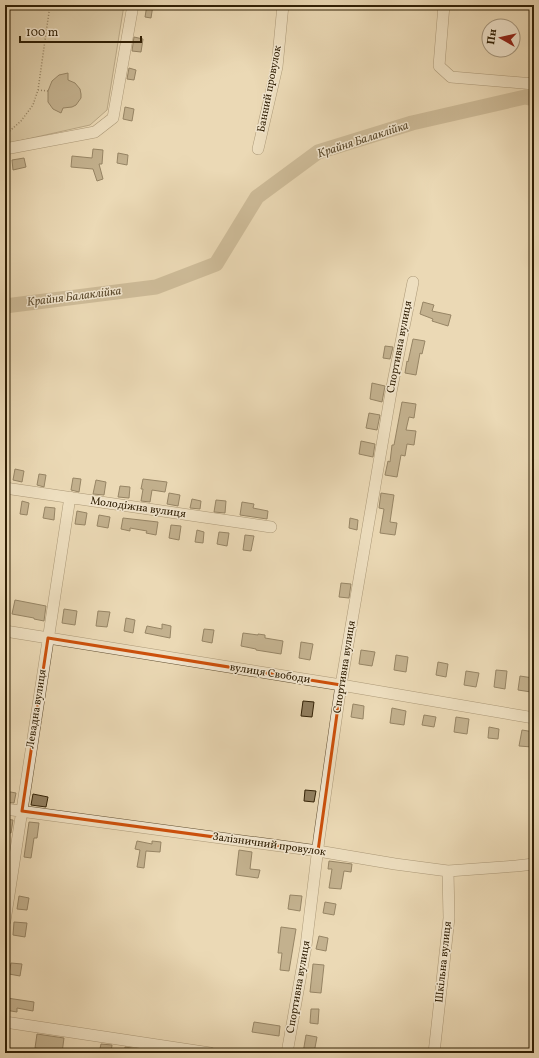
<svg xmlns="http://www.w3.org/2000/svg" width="539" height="1058" font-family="Vollkorn,serif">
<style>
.green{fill:#cbba97;stroke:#7e6d4e}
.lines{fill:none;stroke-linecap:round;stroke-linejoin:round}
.river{stroke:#ac9a79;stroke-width:15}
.building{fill:#928061;stroke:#312005}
.minor-casing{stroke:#604e31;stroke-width:12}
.path{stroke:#312005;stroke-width:1.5;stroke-dasharray:1 2;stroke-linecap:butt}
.minor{stroke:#f2e6cf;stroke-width:11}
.marked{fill:none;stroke:#cd500b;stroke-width:3;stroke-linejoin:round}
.labels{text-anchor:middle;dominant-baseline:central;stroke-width:3;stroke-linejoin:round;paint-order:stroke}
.street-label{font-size:11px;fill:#312005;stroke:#f2e6cf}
.water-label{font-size:12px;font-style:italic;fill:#5c4b2e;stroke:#f2e6cf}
</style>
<rect width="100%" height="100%" fill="#ebd9b5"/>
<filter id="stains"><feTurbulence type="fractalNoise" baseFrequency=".005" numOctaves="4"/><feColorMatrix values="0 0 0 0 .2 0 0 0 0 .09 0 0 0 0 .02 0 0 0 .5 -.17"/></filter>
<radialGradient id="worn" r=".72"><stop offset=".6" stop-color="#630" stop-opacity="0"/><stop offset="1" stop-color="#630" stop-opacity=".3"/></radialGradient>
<path class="green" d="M5,5H124L107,110L90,125L5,144Z"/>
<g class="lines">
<path class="river" d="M5,306L156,287L216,264L257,197L318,152L412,123L525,97L534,99"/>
</g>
<path class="building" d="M147,5H153L151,18L145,17Z
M134,37L143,39L141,52L132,51Z
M129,68L136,70L134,80L127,79Z
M68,73V80L75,83L80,89L81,94V98L76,105L72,107L63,108L61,113L53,109L48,102V91L52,81L59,75Z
M125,107L134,109L132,121L123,119Z
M93,149L103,150L102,164H99L103,179L97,181L93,169L71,167L72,156L92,158Z
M118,153L128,155L127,165L117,163Z
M24,158L26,167L13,170L12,160Z
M423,302L434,305L432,311L451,315L448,326L432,321L433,319L420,314Z
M413,339L425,341L422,354L420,353L416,375L405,373L407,361L408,362Z
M385,346L393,347L390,359L383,358Z
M372,383L385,386L382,402L370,399Z
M402,402L416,404L414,418L409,417L406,430L416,431L414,445L407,444L405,456L401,455L397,477L385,475L388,461L390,462L392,445H394Z
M369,413L380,415L377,430L366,428Z
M361,441L375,444L373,457L359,454Z
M15,469L24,471L22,482L13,480Z
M39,474L46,475L44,487L37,485Z
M73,478L81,479L79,492L71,490Z
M143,479L167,482L165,492L152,490L150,502L141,501L143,489H141Z
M96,480L106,482L104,495L93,494Z
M120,486L130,487L129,498L118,497Z
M169,493L180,495L178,506L167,504Z
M381,493L394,495L390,522L397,523L395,535L380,533L384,509L379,508Z
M192,499L201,501L200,509L190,508Z
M216,500L226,501L225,513L214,512Z
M22,501L29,503L27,515L20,514Z
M242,502L254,504L253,508L268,511L267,519L240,515Z
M45,507L55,508L54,520L43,518Z
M77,511L87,513L85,525L75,524Z
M99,515L110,517L108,528L97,526Z
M123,518L158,522L156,535L146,533L147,531L130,528V531L121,529Z
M350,518L358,520L357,530L349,528Z
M171,525L181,526L179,540L169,538Z
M197,530L204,532L203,543L195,542Z
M219,532L229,533L227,546L217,544Z
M245,535L254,536L251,551L243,550Z
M341,583L351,584L349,598L339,597Z
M15,600L46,606L44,621L34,619V618L12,614Z
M64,609L77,611L75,625L62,623Z
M98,611L110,612L107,627L96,626Z
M126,618L135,620L133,633L124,631Z
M162,624L171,626L170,638L145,633L147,626L162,629Z
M204,629L214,630L212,643L202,641Z
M243,633L258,635V634L265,635V638L283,641L281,654L256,650V649L241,646Z
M301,642L313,644L310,660L299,658Z
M361,650L375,652L372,666L359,664Z
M396,655L408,657L406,672L394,670Z
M438,662L448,664L446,677L436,675Z
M496,670L507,671L505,689L494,687Z
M466,671L479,673L476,687L464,685Z
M520,676L533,678L531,692L518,690Z
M303,701L314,702L312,717L301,716Z
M353,704L364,706L363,719L351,717Z
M392,708L406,711L404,725L390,723Z
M424,715L436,717L434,727L422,725Z
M456,717L469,719L467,734L454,732Z
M489,727L499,729L498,739L488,738Z
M522,730L534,732L532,747L519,746Z
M305,790L316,791L314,802L304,801Z
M5,791L16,793L14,803L5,802Z
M33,794L48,797L46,807L31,805Z
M5,819L13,820L11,833L5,832Z
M29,822L39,823L37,838H34L31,858L24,857Z
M137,841L152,844V841L161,842L160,852L146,851L144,868L137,867L140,850L135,849Z
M239,850L252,852L250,869L260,870L258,878L236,875Z
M329,861L352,864L351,872L344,871L341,889L329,888L332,869H328Z
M290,895L302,896L300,911L288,909Z
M19,896L29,898L27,910L17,909Z
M325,902L336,904L334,915L323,913Z
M14,922L27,923L25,937L13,935Z
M281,927L296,929L289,971L280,970L282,953H278Z
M319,936L328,938L326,951L316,949Z
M11,963L22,964L20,976L9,974Z
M313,964L324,965L321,993L310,992Z
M7,998L34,1002L33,1011L17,1008V1012L5,1010Z
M311,1009H319L318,1024L310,1023Z
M254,1022L280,1026L279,1036L252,1032Z
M37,1034L64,1038L62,1053H54L55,1051L35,1048Z
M306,1035L317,1037L314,1053H303Z
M101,1044L112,1045L111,1053H99Z
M125,1047L150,1051V1053H124Z"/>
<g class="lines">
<defs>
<path id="minor" d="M444,5L439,66L451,77L534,84
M5,149L95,132L113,118L133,5
M258,149L277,67L283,5
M5,488L271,527
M5,631L341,685L534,718
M5,809L318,851L395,864L448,871L516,866L534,864
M5,921L70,497
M5,1022L210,1053
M287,1053L306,946L319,839L341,685L391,392L413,282
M434,1053L449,918L448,871"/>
</defs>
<use href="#minor" class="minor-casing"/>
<path class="path" d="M38,90L48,91
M5,135L21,121L33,105L38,90L50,5"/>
<use href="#minor" class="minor"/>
</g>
<path d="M0 0H539V1058H0ZM48,638L341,685L318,851L22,811Z" fill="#ebd9b5" fill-opacity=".55" fill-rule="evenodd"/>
<path class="marked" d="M48,638L341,685L318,851L22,811Z"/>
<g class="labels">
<g class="street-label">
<text transform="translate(270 89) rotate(-79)">Банний провулок</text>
<text transform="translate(400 347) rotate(-79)">Спортивна вулиця</text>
<text transform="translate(138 508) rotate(8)">Молодіжна вулиця</text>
<text transform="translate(345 667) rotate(-81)">Спортивна вулиця</text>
<text transform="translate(270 674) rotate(9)">вулиця Свободи</text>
<text transform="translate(37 709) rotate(-81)">Левадна вулиця</text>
<text transform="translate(269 845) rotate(8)">Залізничний провулок</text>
<text transform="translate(444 962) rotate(-84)">Шкільна вулиця</text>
<text transform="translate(299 987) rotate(-80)">Спортивна вулиця</text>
</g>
<g class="water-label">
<text transform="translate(363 140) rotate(-18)">Крайня Балаклійка</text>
<text transform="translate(74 297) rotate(-7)">Крайня Балаклійка</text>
</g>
</g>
<rect width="539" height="1058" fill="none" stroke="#ebd9b5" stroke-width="20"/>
<rect x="6" y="6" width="527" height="1046" fill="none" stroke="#312005" stroke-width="2"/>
<rect x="10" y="10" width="519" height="1038" fill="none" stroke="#312005"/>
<g transform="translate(501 38) rotate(278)"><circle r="19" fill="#f2e6cf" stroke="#a5977e"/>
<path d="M0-3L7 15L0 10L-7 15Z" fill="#8f2418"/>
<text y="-6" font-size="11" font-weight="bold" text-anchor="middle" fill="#312005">Пн</text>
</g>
<path d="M20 36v6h121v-6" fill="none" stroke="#312005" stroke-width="2"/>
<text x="26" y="36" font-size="12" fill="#312005" stroke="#f2e6cf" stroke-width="3" paint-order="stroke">100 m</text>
<rect width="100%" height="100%" filter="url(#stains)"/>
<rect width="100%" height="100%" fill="url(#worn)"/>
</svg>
